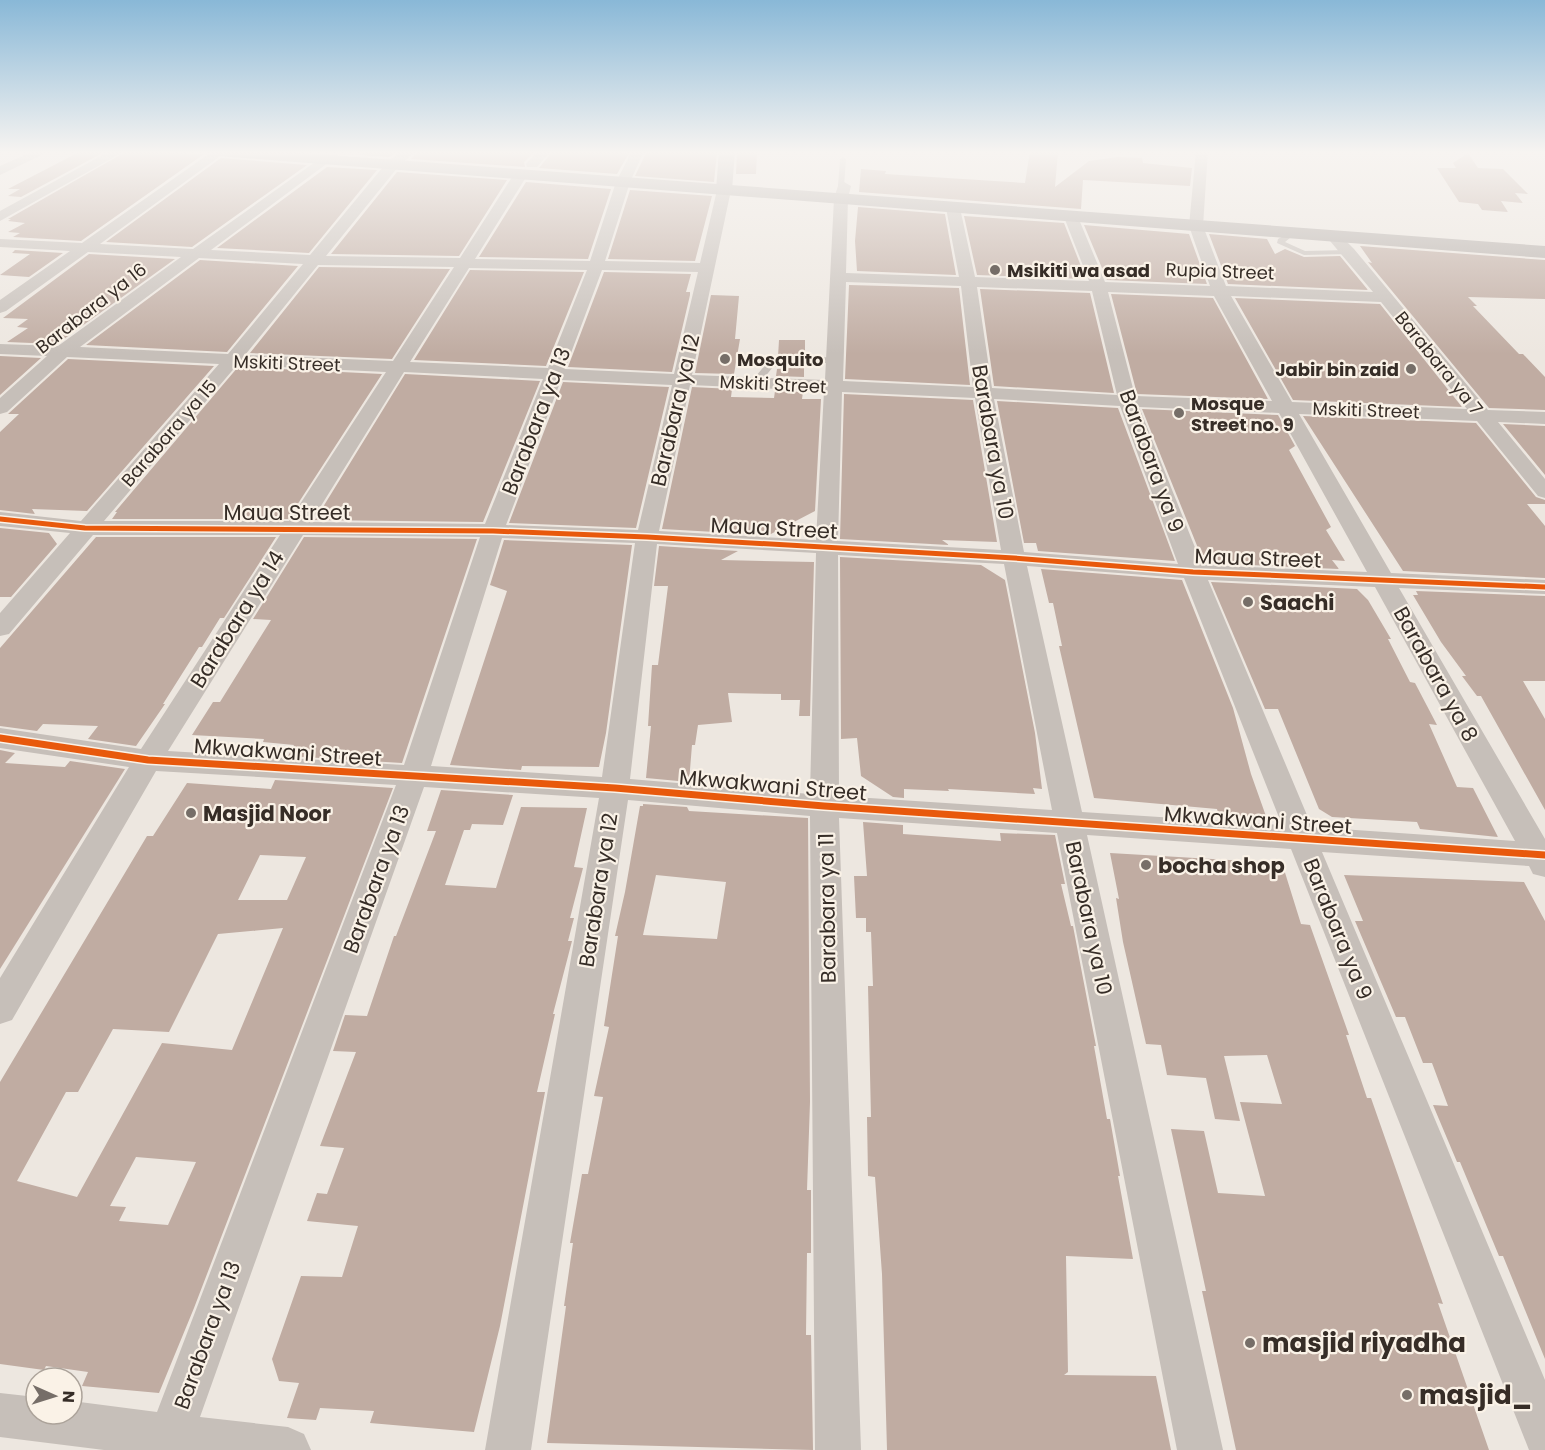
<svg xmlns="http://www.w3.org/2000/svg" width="1545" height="1450" font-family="Poppins,sans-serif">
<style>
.building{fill:#c0aca2;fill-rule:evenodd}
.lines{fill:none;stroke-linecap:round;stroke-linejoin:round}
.lane{fill:#c6bfb9;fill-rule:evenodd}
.street{fill:#c6bfb9;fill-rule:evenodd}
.secondary{fill:#b6afaa;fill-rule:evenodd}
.primary{fill:#b4ada8;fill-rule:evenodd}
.cycleway-far1-casing{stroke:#faf2e7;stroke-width:8}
.cycleway-casing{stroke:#faf2e7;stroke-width:10}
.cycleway-far1{stroke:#e8590c;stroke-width:5}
.cycleway{stroke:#e8590c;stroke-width:7}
.poi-dot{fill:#766e68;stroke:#faf2e7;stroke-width:2}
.labels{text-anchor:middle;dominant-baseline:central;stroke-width:4.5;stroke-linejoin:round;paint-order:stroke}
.far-poi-label{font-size:18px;font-weight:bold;fill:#362d27;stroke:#faf2e7;text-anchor:start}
.far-street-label{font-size:18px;fill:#362d27;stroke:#faf2e7}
.street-label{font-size:21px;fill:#362d27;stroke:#faf2e7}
.poi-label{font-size:21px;font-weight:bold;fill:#362d27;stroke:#faf2e7;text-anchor:start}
.near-poi-label{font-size:26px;font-weight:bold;fill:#362d27;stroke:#faf2e7;text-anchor:start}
</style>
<rect width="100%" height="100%" fill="#ede7e0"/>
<path class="building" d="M81,151H106L21,197L8,196L20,189H8Z
M127,151L204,154L81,241L13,237L20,233L8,232L25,223L8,221L11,219H8Z
M363,151H398L389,157L362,155Z
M418,151H535L524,162L525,167L411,159Z
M553,151H600L629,153L617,174L539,168Z
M653,151L717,152L714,182L635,176L646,153H652Z
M1030,151L1058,152L1055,187L1089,161L1118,157L1142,158L1143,163L1192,168L1190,186L1083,180L1081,209L859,192L861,169L886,171L885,174L1025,183Z
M737,152H757L756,174H736Z
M1468,153L1478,168L1503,169L1528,194L1515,193L1523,203L1501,201L1508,212L1482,210L1478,204L1459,202L1437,168H1456L1453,163Z
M221,158L307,165L192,247L106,242Z
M327,167L377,170L309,253L217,248Z
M397,172L507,180L459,256L331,254Z
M526,182L611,189L588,259L479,257Z
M630,190L712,196L695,261L608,259Z
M858,207L945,214L956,275L857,271L855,241Z
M964,216L1064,223L1086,279L977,275Z
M1084,225L1189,234L1207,284L1107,280Z
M1209,234L1267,239L1275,254L1285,249L1304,257L1340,256L1368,290L1228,284Z
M1360,246L1545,260V299L1468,297L1477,306H1473L1519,354H1523L1545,377V410L1489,408L1368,262L1372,263Z
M15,250L63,253L29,277L0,275L30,254L12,253Z
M89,254L175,259L57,344L7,342L28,328L17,327L28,319L3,318Z
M200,260L298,266L227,352L86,345Z
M319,267L450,269L392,359L250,353Z
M470,270L584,272L546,366L414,360Z
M604,272L691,274L686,292H690V295L672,372L568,367Z
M849,285L959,288L970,385L845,379Z
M980,289L1090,293L1114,393L994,386Z
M1111,294L1213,298L1268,399L1137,394Z
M711,295L739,296L735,339H740L734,374L695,373Z
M1235,298L1380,304L1462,407L1293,400Z
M779,340H805V356L778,357Z
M0,356L41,358L0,395Z
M68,359L214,366L87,511L32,509L35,514L0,510V432L19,414H8Z
M238,367L382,374L288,519H112L117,512H115Z
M804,367V377L776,376L777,369Z
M405,374L540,381L483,522L315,520Z
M563,382L669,387L636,528L509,523Z
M692,387L732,389L731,397L774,398L775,391L803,392L802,399H821L815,511L769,535L662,529Z
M844,394L973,400L997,542L942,540L949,545L840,539Z
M997,401L1118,408L1175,561L1038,551L1036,543H1024Z
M1142,409L1278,415L1295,446L1289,450L1331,527L1326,530L1345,561L1332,560L1339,569L1204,563Z
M1303,416L1476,423L1536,497L1545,500V504H1527L1545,526V578L1403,571Z
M1503,424L1545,426V475Z
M0,528L49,533L57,544L11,597H0Z
M96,537H276L224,618H220L202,647H199L163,704H165L136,746L88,739L98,726L43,724L37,731L0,726V648Z
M304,537L477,539L402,763L288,756L294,745L263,742L264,739L192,735L213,702H220L271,620L253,619Z
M504,540L632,545L606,733L599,767L522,766L521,770L450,765L507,591L490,585Z
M659,546L738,551L721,560L814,562L810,716H799L800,700H781V694L728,693L732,722L698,725L695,745H692L689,782L646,778L651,726H648L652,665H658L668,586H654Z
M840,557L981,565L1005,580L1035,733L1042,789L1033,788L1035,794L948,789L949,791L904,789V798L893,797L861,776L857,738L841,739Z
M1041,569L1182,580L1233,708L1251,774L1267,819L1219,817L1217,809L1094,798L1059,646H1062L1053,603H1049Z
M1211,582L1357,589L1368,600L1391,639H1388L1410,682L1415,683L1437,725L1429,724L1457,787L1473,788L1498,837L1420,829L1417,822L1332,817L1319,809L1278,709H1265Z
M1416,591L1545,596V681H1523L1545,719V810L1481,696H1477L1462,676H1466L1441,642L1413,595H1418Z
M0,750L15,753L5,763L65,767L70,761L125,769L0,969Z
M275,780L393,788L194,1308L159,1393L82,1386L88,1372L46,1366L44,1370L0,1364V1082L147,836H153L187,783L271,789ZM260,855L306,857L287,900H238ZM283,928L232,1050L162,1043L77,1197L17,1181L66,1092H78L113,1029L169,1032L218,934ZM136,1157L196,1162L168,1225L119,1221L126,1207L110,1206Z
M441,790L513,795L503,825L472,824L470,830H464L445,885L496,888L521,807L587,808L574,867L583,868L570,918H574L568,941H572L553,1014H555L537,1092H545L500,1326L474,1432L370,1423L374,1411L320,1408L316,1420L287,1418L299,1383L279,1381L272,1359L301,1276L342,1277L358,1226L307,1221L317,1193L327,1194L344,1148L320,1146L356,1052L333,1051L345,1015L367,1016L394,936H396L436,831H427Z
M643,804L687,807L689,811L808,818L810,1102L807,1190H811V1253H807L806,1335H811L813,1450L547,1443L566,1306H564L573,1243H570L582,1174H588L603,1097L594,1096L609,1027L604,1026L618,936H615L625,892L640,806H643ZM656,875L726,882L717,939L643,935Z
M863,822L903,825V834L1001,841L1000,833L1055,835L1065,884H1061L1071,926H1073L1096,1046H1094L1107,1119H1110L1120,1176H1118L1133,1259L1066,1256L1068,1372L1064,1375L1156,1376L1171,1450H887L882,1274L875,1177L868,1176L867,1117H871L868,986H873L871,932H866V918H856L854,876H867Z
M1110,853L1282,863L1301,924L1310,925L1349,1035H1346L1367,1098H1371L1443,1304L1438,1303L1489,1450H1236L1202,1291H1206L1171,1129L1204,1131L1218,1193L1265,1196L1240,1102L1282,1104L1267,1055L1224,1056L1240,1121L1215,1119L1206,1078L1167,1075L1161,1045L1146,1044L1123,942L1116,898L1119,899Z
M1344,875L1524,882L1545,921V1359L1503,1256H1499L1460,1162H1457L1433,1105L1448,1106L1432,1063H1423L1405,1017H1396L1355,921H1363Z"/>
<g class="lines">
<path class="lane" d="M843,157L846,159L844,186L841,188L838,186L840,159Z
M1292,231L1296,233L1285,242L1305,251L1349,250L1353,252L1349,254L1304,255L1277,243L1278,239Z
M833,357L837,360L836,362L773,367L758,385L750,383L767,363L780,359Z"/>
<path class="street" d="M34,151H50L0,175V166Z
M110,151H125L0,221V211Z
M213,151H227L100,244L193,249L325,155L331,159L329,162L211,250L310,255L388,161L402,151H416L398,167L326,256L460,258L516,171L521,170L528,174L475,259L590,261L616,182L632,151H644L630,182L605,261L700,263L717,190L724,186L731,190L692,375L825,380L834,198L839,183L844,182L851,186L848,198L846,273L959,277L946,208L953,204L960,208L975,277L1089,281L1064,217L1071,213L1078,217L1105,282L1210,286L1189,226L1196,151H1208L1203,226L1226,286L1373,292L1325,235L1327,232H1337L1354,249L1488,410L1545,412V424L1498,422L1545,479V498L1538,496L1477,421L1299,414L1391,573L1545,580V594L1399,588L1545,839V877L1533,874L1529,866L1322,852L1545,1380V1450H1529L1291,849L1087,835L1223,1450H1177L1057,833L839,818L861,1450H815L810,816L628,800L531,1450H485L599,798L424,787L200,1417L288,1427L304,1434L311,1450H104L0,1437V1393L36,1397V1414H72V1401L157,1412L396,785L156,771L12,1020L0,1024V978L129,767L0,748V728L141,749L280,535H93L9,634L0,636V613L70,533L0,526V512L81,521L219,364L67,357L7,412L0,414V398L47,356L0,354V344L58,346L181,257L88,252L6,311L0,313V300L70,251L0,247V239L82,243ZM199,258L303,264L228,354L80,347ZM318,265L454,267L393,361L245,355ZM469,268L587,270L548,368L410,362ZM602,270L698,272L674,374L565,369ZM846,282L961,286L973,387L843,381ZM977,287L1092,291L1117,395L992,388ZM1108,292L1214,296L1272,401L1135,396ZM1231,296L1381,302L1467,409L1292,402ZM237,365L386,372L289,521H104ZM404,372L543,379L485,524L311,522ZM561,380L672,385L638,530L506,525ZM690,385L824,391L816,540L659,531ZM842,392L975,398L1001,550L838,541ZM994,399L1120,406L1178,564L1024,552ZM1139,407L1279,413L1367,572L1202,565ZM303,535L480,537L404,765L168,751ZM502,538L635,543L602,777L431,766ZM657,544L816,553L810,794L630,779ZM838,555L1004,564L1052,810L839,796ZM1027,566L1184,578L1282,825L1082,812ZM1208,580L1375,587L1515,841L1312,827Z
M538,151H551L537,167H527L526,164Z"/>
<path class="secondary" d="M719,151H735L732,190L724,195L716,190Z"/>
<path class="primary" d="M210,151H276L1545,246V258L218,156Z"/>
<defs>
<path id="cycleway-far1" d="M0,519L85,528L493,531L647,537L1014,558L1193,572L1545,587"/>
<path id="cycleway" d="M0,738L148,760L615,788L824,806L1545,855"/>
</defs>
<use href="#cycleway-far1" class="cycleway-far1-casing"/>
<use href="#cycleway" class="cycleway-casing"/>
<use href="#cycleway-far1" class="cycleway-far1"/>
<use href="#cycleway" class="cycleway"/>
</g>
<linearGradient id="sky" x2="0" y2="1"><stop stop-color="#89b8d7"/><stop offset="0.43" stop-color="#f7f4f1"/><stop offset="1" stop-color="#f7f4f1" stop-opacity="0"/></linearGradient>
<rect width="1545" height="354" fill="url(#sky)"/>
<g class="poi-dot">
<circle cx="995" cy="270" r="6"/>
<circle cx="725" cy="359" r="6"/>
<circle cx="1411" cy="369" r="6"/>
<circle cx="1179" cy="413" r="6"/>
<circle cx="1248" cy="602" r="6"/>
<circle cx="191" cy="813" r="6"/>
<circle cx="1146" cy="865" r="6"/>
<circle cx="1250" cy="1343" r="6"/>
<circle cx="1407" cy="1395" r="6"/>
</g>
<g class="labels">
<g class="far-poi-label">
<text x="1007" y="270">Msikiti wa asad</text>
<text x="737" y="359">Mosquito</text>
<text x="1399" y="369" text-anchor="end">Jabir bin zaid</text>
<text x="1191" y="403">Mosque<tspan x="1191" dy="21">Street no. 9</tspan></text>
</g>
<g class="far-street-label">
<text transform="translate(1220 271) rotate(2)">Rupia Street</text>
<text transform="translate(91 308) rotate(-38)">Barabara ya 16</text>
<text transform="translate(287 363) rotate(2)">Mskiti Street</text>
<text transform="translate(1439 363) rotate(51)">Barabara ya 7</text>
<text transform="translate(773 384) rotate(3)">Mskiti Street</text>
<text transform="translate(1366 410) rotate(2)">Mskiti Street</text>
<text transform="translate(169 433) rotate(-49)">Barabara ya 15</text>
</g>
<g class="street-label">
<text transform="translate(675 410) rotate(-77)">Barabara ya 12</text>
<text transform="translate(536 421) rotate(-69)">Barabara ya 13</text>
<text transform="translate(993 442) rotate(80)">Barabara ya 10</text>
<text transform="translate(1152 461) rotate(70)">Barabara ya 9</text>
<text x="287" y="512">Maua Street</text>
<text transform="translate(774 528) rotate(3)">Maua Street</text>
<text transform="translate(1258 558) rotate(2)">Maua Street</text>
<text transform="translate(237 619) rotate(-58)">Barabara ya 14</text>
<text transform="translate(1436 674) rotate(61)">Barabara ya 8</text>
<text transform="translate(288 752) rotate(4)">Mkwakwani Street</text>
<text transform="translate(773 785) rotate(5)">Mkwakwani Street</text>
<text transform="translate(1258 820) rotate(4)">Mkwakwani Street</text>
<text transform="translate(376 879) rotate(-70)">Barabara ya 13</text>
<text transform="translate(598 890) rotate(-81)">Barabara ya 12</text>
<text transform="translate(827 908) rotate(-91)">Barabara ya 11</text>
<text transform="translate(1089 918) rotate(78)">Barabara ya 10</text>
<text transform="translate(1338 929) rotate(68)">Barabara ya 9</text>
<text transform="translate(207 1335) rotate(-70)">Barabara ya 13</text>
</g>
<g class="poi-label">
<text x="1260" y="602">Saachi</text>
<text x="203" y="813">Masjid Noor</text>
<text x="1158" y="865">bocha shop</text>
</g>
<g class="near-poi-label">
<text x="1262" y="1343">masjid riyadha</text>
<text x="1419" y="1395">masjid_</text>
</g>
</g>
<g transform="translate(54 1396) rotate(93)"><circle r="28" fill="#faf2e7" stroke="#aca39a" stroke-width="1.5"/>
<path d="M0-4.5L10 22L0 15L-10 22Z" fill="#766e68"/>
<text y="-9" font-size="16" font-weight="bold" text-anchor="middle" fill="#362d27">N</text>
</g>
</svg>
